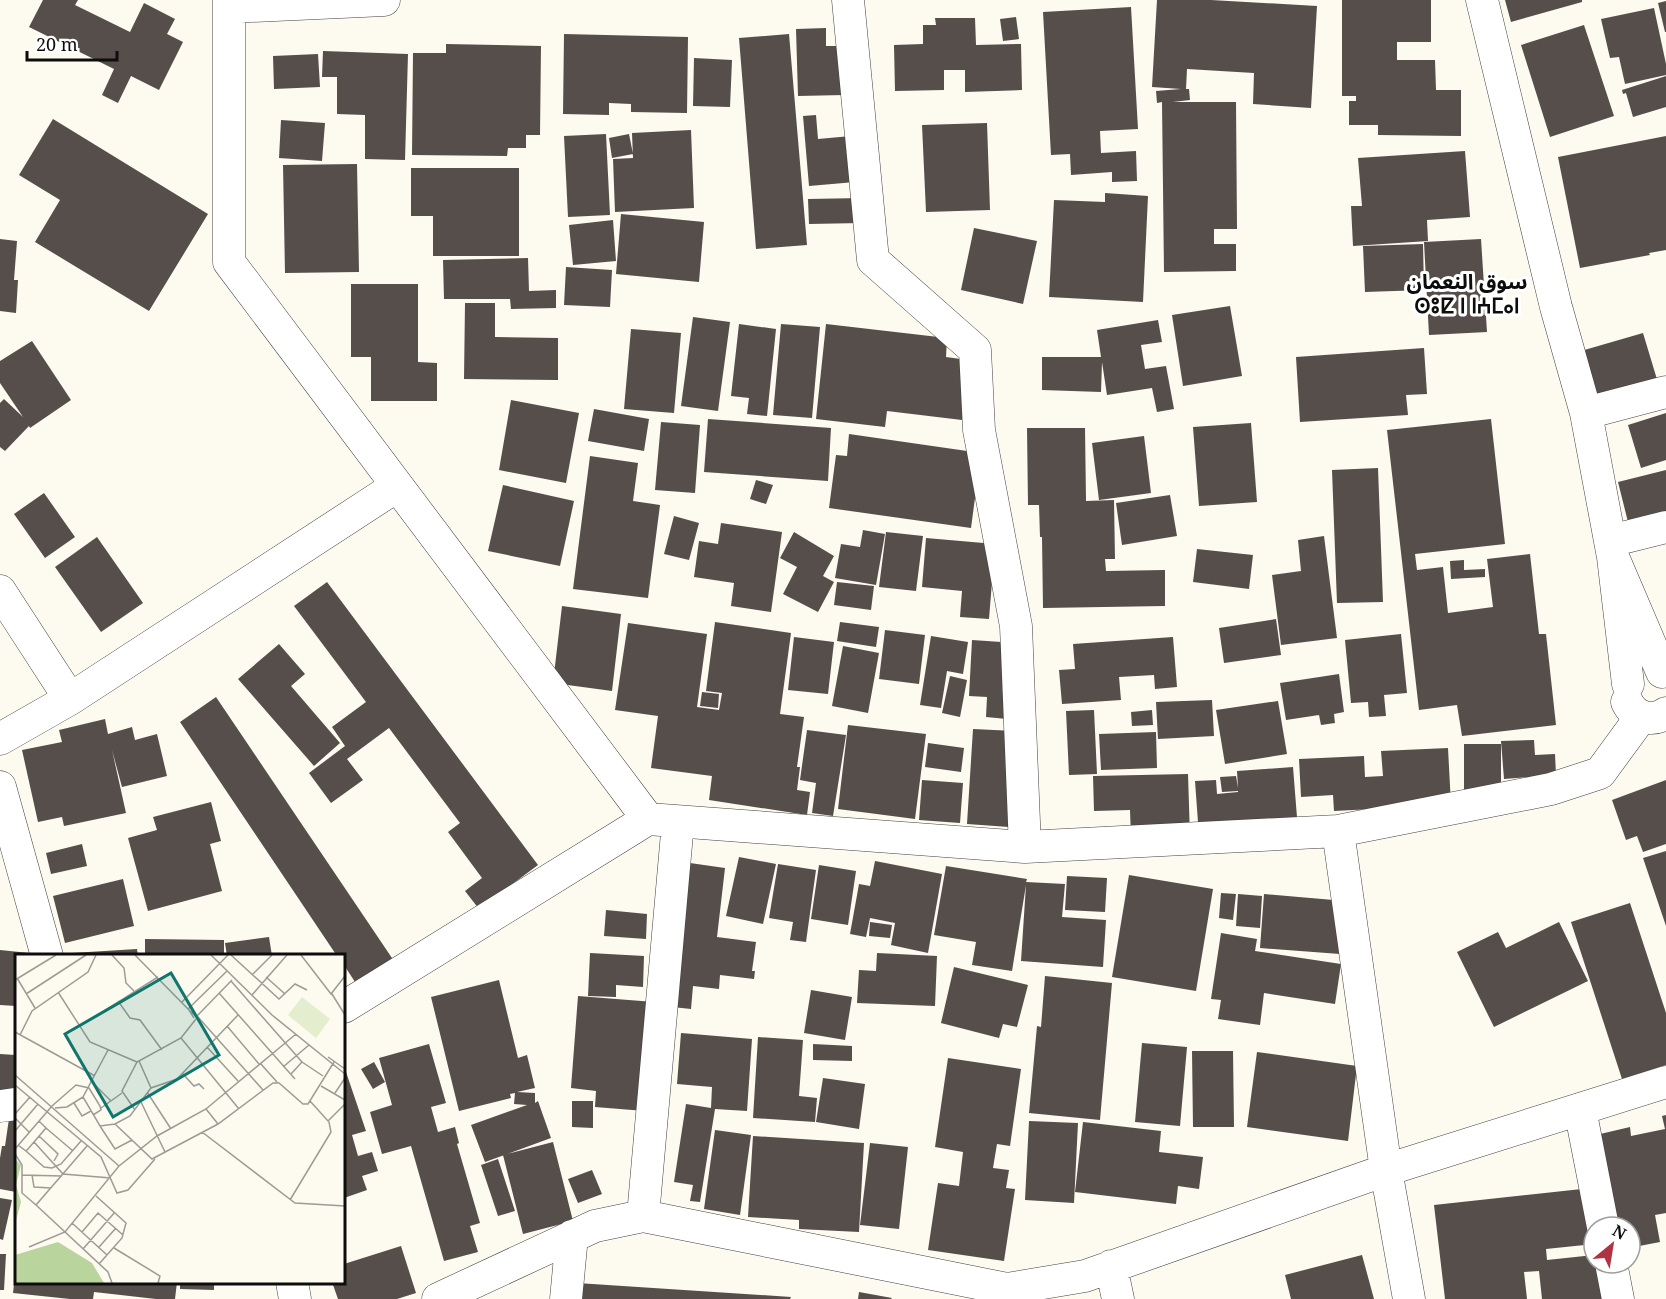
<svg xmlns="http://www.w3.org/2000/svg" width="1666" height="1299" font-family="'Noto Serif','Noto Sans Arabic','Noto Sans Tifinagh',serif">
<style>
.building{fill:#554e4b}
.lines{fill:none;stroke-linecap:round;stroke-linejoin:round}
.street-casing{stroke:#404040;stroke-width:33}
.street{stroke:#fff;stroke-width:32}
.labels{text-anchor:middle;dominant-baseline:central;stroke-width:6;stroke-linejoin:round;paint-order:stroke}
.district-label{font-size:21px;font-weight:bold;fill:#0d0d0d;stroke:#fff}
.inset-road{fill:none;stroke:#9d9b95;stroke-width:1.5}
.view{fill:#0f766e;fill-opacity:0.15;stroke:#0f766e;stroke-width:3}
.inset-edge{fill:none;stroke:#0d0d0d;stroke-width:3}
</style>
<rect width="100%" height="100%" fill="#fdfaef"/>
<path class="building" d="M43,0H78L75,5L130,32L144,3L175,19L167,34L183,42L159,90L131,76L118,103L102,95L114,69L29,27Z
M1157,0H1211L1317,6L1311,108L1253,104L1254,73L1187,69L1186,89H1189L1190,100L1173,102H1236L1237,229H1214V244H1236V271L1164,272L1162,102L1157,103L1156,91L1181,89L1152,87Z
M1342,0H1431V42H1397V60H1435L1436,90H1461V136L1378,135V125H1349V101H1356V96H1342Z
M1505,0H1582V2L1511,22Z
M1666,1V32H1665L1658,3Z
M1131,7L1138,129L1100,131L1101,153L1136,151L1137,181L1112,182V172L1071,175L1070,154L1051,155L1043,12Z
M1654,8L1666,64V75L1625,84L1619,57L1610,58L1601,19Z
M1016,17L1019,39L1003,41L1000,19Z
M935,18H975L976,45L1021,44L1022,90L965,92V70H944V90L895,91L894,45L923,44V25H936Z
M1584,25L1614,116L1550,137L1521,45Z
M826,28V46H843L844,95L798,96L796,29Z
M564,34L688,37L687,113L631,112V104L609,103V115L563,114Z
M789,34L807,245L756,249L739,38Z
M446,44L541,46L540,135H526V148H508L507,156L412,155L413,53H446Z
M323,51L408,54L405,160L365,159V115L337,114V77H322Z
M318,54L320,87L274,89L273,56Z
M694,58L732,60L730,107L693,106Z
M1666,76V107L1633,117L1626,93L1623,94L1622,90Z
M816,115L818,139L851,136L855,182L809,186L803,116Z
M53,119L208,214L149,311L35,242L60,200L19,175Z
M281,120L325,123L322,161L279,158Z
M987,123L990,210L926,212L922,125Z
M691,130L694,208L615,212L613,159L633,158L632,133Z
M606,134L610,215L568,217L564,136Z
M629,134L633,154L612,158L609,138Z
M1666,136V250L1649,253L1650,255L1580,268L1558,157Z
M1465,151L1470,217L1427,220L1428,241L1353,246L1351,206H1362L1358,158Z
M357,164L359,272L285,273L283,165Z
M411,168H519V256H433V216H411Z
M1105,193L1148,196L1143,302L1049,297L1054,200L1105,202Z
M862,198V223L809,224L808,199Z
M621,214L704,222L699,282L616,274Z
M613,220L616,261L573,265L569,225Z
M974,228L1037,241L1023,304L961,290Z
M0,239L17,241L14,280H18L16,313L0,311Z
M1481,239L1487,332L1429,335L1424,242Z
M1423,244L1424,290L1365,292L1363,246Z
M528,258L529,291L556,290V308L511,309L510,299H444L443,260Z
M566,267L612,270L610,307L564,305Z
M351,284H418V362L437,363V401H371V357H351Z
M465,303H495V337L558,338V380L464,379Z
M1230,306L1242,376L1183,386L1172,315Z
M693,317L730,322L718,411L681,406Z
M1158,320L1162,342L1141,345L1145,369L1166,366L1174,409L1157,412L1152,388L1107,395L1102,362L1101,392L1042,390V357H1101L1097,330Z
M739,324L776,329L767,416L747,414L749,398L731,396Z
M781,324L820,327L812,418L773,415Z
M826,324L947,338L946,357L968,360L962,420L887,411L885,427L816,419Z
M631,329L681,333L674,413L624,409Z
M1643,333L1659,386L1590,405L1574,353Z
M32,341L71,400L30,428L29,426L5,451L0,447V403L4,399L23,417L0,383V361Z
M1424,348L1427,394L1406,395L1408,415L1300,422L1296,357Z
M511,400L579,413L566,483L499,470Z
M594,409L649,419L644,451L588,441Z
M1666,413V460L1641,468L1628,425Z
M708,419L831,428L828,481L704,472Z
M1491,419L1505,544L1415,554L1417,570L1443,567L1448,613L1493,607L1487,559L1530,554L1539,634H1546L1556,725L1462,736L1457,705L1419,710L1387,430Z
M661,422L700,425L695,493L655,490Z
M1251,423L1257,502L1199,506L1193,427Z
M1027,428H1085L1086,501L1114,500L1115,559H1105L1106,571L1165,570V606L1043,608L1042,537H1040L1039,505H1028Z
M849,434L981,453L971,528L829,508L836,455L847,456Z
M1144,436L1151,493L1099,500L1092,443Z
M590,456L638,463L633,501L660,505L648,598L573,589Z
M1378,468L1383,602L1337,603L1332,470Z
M1666,470V521L1630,530L1618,482Z
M756,480L773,485L766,504L750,499Z
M503,485L574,501L560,566L488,551Z
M44,493L75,537L45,558L14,514Z
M1170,495L1177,536L1122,545L1116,503Z
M674,516L699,523L689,560L664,554Z
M721,523L782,532L771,612L731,606L734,583L694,577L699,541L718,544Z
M863,530L885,534L876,585L835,578L841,544L860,547Z
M794,532L834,556L823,576L834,582L818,612L783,594L797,567L780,558Z
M886,532L923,536L916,591L879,587Z
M1324,536L1337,638L1281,645L1272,575L1301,571L1298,540Z
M97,537L143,603L101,632L55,567Z
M926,538L995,544L989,619L960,617L962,591L922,587Z
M1197,549L1253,555L1249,589L1193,582Z
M1464,560V570L1485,569V577L1451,579L1450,561Z
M327,582L538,865L479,909L465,891L482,878L448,832L460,823L389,728L347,759L363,780L331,803L309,773L345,746L332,727L366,702L294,606Z
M837,582L874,586L871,610L834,605Z
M562,606L621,614L612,691L553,683Z
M1276,619L1281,655L1224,663L1219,628Z
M715,622L791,633L780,714L804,717L797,767H800L797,790L810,792L807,815L709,800L712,776L651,768L658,716L615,710L628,623L707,634L697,707L719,710L722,693L706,691Z
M840,622L879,627L876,647L837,641Z
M885,630L925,635L919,684L879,679Z
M1401,634L1407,693L1384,695L1386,716L1369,717L1368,702L1351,703L1345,640Z
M931,636L968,642L963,674L947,671L941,708L920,705Z
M794,637L834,642L828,694L788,690Z
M1173,637L1177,687L1155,689L1154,675L1119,677L1121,700L1062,704L1059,670L1075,669L1073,644Z
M972,640L1016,643L1007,719L986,717L987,697L969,696Z
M279,644L305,674L291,686L340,743L314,766L238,679Z
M843,646L879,653L868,713L832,706Z
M1339,674L1344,712L1334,714L1335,723L1321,725L1319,715L1286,720L1280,683Z
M950,676L967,680L960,717L942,713Z
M702,692L719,694L718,708L700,706Z
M216,697L394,961L357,985L344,965V956H337L180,722Z
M1212,700L1214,736L1158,739L1156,702Z
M1278,701L1287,754L1225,764L1216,710Z
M1094,710L1097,774L1069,775L1066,711Z
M1152,710L1153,725L1132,726L1131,712Z
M105,719L108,734L132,727L135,740L157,734L167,776L122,787L112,750L126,813L64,826L62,817L38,822L22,750L62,742L59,730Z
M848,725L926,734L915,819L838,809Z
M973,729L1015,731L1009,827L967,824Z
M807,730L846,735L833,816L812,813L816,783L800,780Z
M1156,732L1157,768L1101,770L1099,734Z
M1534,740L1535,755L1555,754L1556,775L1504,779L1501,741Z
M928,743L964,748L961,772L925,767Z
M1464,744H1501V790H1464Z
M1448,748L1451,805L1334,811L1333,795L1301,797L1299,759L1364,756L1365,777L1383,776L1381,751Z
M1293,767L1298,830L1199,836L1195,781L1216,780L1217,794L1238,792V791L1222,792L1220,777L1236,776L1238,788L1237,771Z
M1188,774L1190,837L1131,838L1130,810L1094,811L1093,776Z
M922,780L963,783L960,823L919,820Z
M1666,780V844L1643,852L1637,836L1626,840L1612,800Z
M211,802L221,841L210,844L222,891L148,911L128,838L157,830L153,817Z
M82,844L87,866L51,874L46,853Z
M1666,851V926L1643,858Z
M739,857L776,864L763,924L726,916Z
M875,861L942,874L928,953L891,945L895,923L870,918L866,937L850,934L859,884L870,886Z
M690,863L725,868L717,937L756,942L752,971H755L754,979L720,975L719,989L693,986L691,1009L672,1007Z
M778,864L816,870L806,942L790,940L793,922L769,918Z
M819,865L856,871L848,925L811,919Z
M946,866L1027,879L1026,882L1065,884L1062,917L1106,920L1103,967L1021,961L1026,885L1012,971L972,965L976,942L934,935Z
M1129,875L1213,889L1196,991L1112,977Z
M1067,876L1107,878L1105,912L1065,910Z
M123,879L134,926L65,943L53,896Z
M1221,893L1236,894L1233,920L1219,918Z
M1238,894L1262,896L1260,928L1236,926Z
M1264,894L1345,901L1340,954L1260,948Z
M1630,903L1666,1013V1065L1622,1079L1571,922Z
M606,910L647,914L646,939L604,936Z
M870,922L892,925L890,938L869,936Z
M1559,922L1588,981L1494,1027L1457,952L1498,932L1506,948Z
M1221,933L1257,939L1255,951L1341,964L1335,1004L1264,993L1260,1025L1218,1019L1221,1000L1211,999Z
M269,937L272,956H227L225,943Z
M145,939L224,940V956H145Z
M137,949L138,956H73L72,953Z
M0,950L39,954V956H16V1006L0,1005Z
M590,953L644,956L643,987L616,985V997L588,996Z
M877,953L937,956L935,1006L857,1003L859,970L876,971Z
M954,967L1028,985L1017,1027L1003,1024L999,1038L941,1023Z
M1045,976L1112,983L1100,1120L1029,1113L1037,1026L1041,1027Z
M499,980L518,1058L527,1055L535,1088L517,1092L535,1093V1103L538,1101L551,1138L485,1162L471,1125L527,1105L514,1104L515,1093L510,1094L511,1098L459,1111L431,997Z
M811,990L852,997L845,1040L804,1033Z
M578,996L654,1002L645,1111L595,1107L596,1091L571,1088Z
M681,1033L752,1039L747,1111L715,1109L700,1202L690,1201L693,1185L674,1182L686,1104L711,1108L712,1087L677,1084Z
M758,1037L803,1040L799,1096L817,1098L815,1122L753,1118Z
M1142,1043L1187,1047L1180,1126L1135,1122Z
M429,1044L446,1103L431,1107L438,1132L455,1127L459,1143L457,1144L480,1223L470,1226L478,1252L444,1261L411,1146L382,1154L370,1112L392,1105L379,1058Z
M813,1044L852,1046V1061L813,1060Z
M1192,1051H1233L1234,1127H1193Z
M1257,1052L1357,1066L1348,1141L1247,1127Z
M0,1054L16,1055V1101L0,1100Z
M948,1058L1021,1069L1010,1146L997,1144L993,1168L1009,1170L1006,1188L1015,1189L1004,1261L928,1250L938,1183L959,1186L963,1152L935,1147Z
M374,1062L385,1082L373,1089L361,1069Z
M344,1069H345L366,1131L352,1135L358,1156L372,1152L378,1171L362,1176L367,1190L344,1198Z
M823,1078L865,1084L859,1129L816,1122Z
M572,1101H593V1128L572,1127Z
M10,1112L16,1113V1192L0,1189V1158L2,1146H5Z
M1666,1115V1213L1655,1215L1660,1242L1634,1247L1630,1225L1615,1227L1596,1135L1630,1127L1631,1136L1665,1129L1662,1116Z
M1029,1121L1078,1123L1074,1203L1025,1200Z
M1083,1122L1161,1131L1159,1152L1203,1157L1199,1189L1178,1186L1176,1204L1075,1192Z
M715,1130L751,1135L740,1215L704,1209Z
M753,1136L864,1143L859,1232L799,1229V1220L748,1217Z
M553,1142L573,1221L523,1234L503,1155Z
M870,1143L908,1147L899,1229L860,1225Z
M498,1159L515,1211L498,1216L481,1165Z
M592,1170L602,1194L578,1203L568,1179Z
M1591,1188L1594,1244L1546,1249L1547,1260L1594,1255V1263H1606L1610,1299H1542L1539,1271L1524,1272L1527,1299H1445L1434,1205Z
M0,1198L12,1200L3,1240L0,1239Z
M401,1246L416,1293L397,1299H338L332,1282H344V1264Z
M0,1254H6L4,1290H0Z
M1362,1255L1374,1299H1291L1285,1275Z
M15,1275L16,1282H177L175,1299H156L94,1292L93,1299H70L13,1293Z
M180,1282H214V1290L180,1289Z
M577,1283L791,1297L790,1299H576Z
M859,1292L892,1298L891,1299H858Z"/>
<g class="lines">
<defs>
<path id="street" d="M229,0V262L648,819
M848,0L873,260L975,350L979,430L1016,626L1025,847
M1482,0L1556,307L1586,413L1613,557
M229,7L384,0
M1586,413L1666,392
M1610,541L1666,527
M0,591L70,699
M1628,684L1613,557L1662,672
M1627,702C1634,717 1652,723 1666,713
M0,739L70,699L397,486
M0,787L47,956
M1338,831L1386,1170L1409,1299
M344,1007L648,819L1025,847L1338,831L1551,789L1600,773L1641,717
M0,1106L16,1104
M1580,1109L1603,1227
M643,1216L678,822
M1611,1263L1618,1299
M1111,1266L1118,1299
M292,1282L295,1299
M438,1299L595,1226L643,1216L1007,1289L1085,1276L1386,1170L1666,1082
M566,1299L572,1236"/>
</defs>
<use href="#street" class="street-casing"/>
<use href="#street" class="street"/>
</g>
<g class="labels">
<g class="district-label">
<text x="1467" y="281">سوق النعمان<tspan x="1467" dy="24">ⵙⵓⵇ ⵏ ⵏⵄⵎⴰⵏ</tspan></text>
</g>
</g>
<g transform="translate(15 954)">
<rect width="330" height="330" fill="#fdfaef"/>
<path d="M0,205L6,211L1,231L6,248L0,270ZM43,288L77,309L89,329H0V301Z" fill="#bad49d"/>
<path d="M287,43L315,65L301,84L273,61Z" fill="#e4edcd"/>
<path class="inset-road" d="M97,1L109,14L111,29L119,37M120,1L174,56M196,1L257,61L330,120M216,1L264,45L280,30L292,36M286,1L316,40L330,22M237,21L257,1M251,23L270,40M2,24L20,54M0,26L41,1M216,27L287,108L276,120M43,38L75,88L122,108M204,39L280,125M11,40L71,1M317,40L330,61M237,41L272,1M103,47L115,64L125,66L147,96M167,48L213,1M173,55L212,17M182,62L217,26M183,63L248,136M179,64L174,56L181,62M65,72L143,23M212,72L244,110M0,78L80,122M5,81L17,57L73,18L81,1M166,84L224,155M192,93L223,127M93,96L68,143L85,172L100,170L115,162L136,134L162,125L223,61M313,103L330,115M124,107L136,134M287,108L308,122M245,109L262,128M268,113L294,91M168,120L179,132L184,130L189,135M0,121L104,212M77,128L96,147M0,131L86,203L102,239L113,236L140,205M306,132L330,146M132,138L156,175M320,139L330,124M126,148L150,198M59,149L67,162L76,157M40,154L52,153L68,143M86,154L107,139M191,155L203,170M120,156L107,137L122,108L166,84L181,65M0,160L15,143M0,164L14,178M313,167L330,150M100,170L137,205L203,170L258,129H264L288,150H293L319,108M85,172L100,195L117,186M31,174L58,197M0,177L23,150M187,178L280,249L330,252M24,182L43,200L39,207M19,188L48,220L96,224M3,191L11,197L13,195L31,174L24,167M72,192L21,251L93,318L97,329M0,195L37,152L61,131L74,134L85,152L86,156L78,161M11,197L29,213L37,214L46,210L66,187M0,200L7,211V239L21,251M7,221L47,222M17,221L19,233L36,234M81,242L111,269L107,284L84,310M275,246L316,178L314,168L295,147M57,269L92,301M67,278L83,259L108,281M14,293L50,278L104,212L142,182L191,155L281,80M84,293L101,274M99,294L145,322L143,329M68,295L100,258"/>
<path class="view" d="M156,19L204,101L98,163L50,80Z"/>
<rect width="330" height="330" class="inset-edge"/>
</g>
<g transform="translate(1612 1245) rotate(30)"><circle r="28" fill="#ffffff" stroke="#9e9e9e" stroke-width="1.5"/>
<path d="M0-4.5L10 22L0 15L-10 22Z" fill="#af3342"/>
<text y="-9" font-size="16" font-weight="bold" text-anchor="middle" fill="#0d0d0d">N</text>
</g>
<path d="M27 51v9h90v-9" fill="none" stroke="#0d0d0d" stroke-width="3"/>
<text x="36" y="51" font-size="18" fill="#0d0d0d" stroke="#ffffff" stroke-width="4.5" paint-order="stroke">20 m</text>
</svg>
